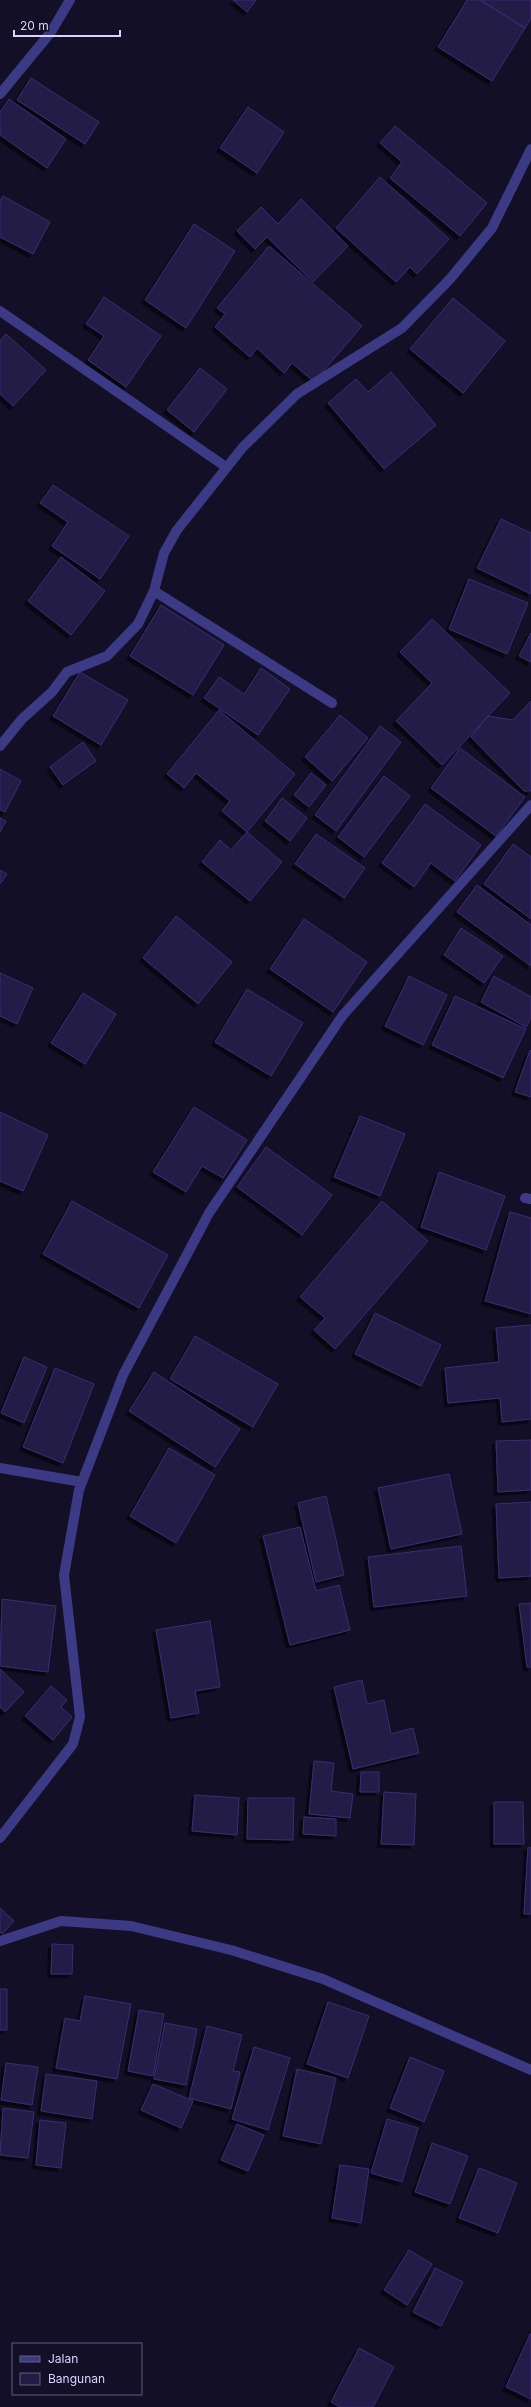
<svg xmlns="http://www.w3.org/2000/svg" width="531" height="2407" font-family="Inter,sans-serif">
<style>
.building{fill:#241b47;stroke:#3b2d73;filter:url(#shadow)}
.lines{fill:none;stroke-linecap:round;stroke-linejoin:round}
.minor{stroke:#3d3a85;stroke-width:10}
</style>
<defs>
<filter id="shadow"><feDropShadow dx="-3.5" dy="3.5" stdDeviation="0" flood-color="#0009"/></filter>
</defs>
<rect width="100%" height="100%" fill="#130f26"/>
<path class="building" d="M233,0H256L247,12Z
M467,0H480L525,28L492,81L438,47Z
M480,0H531V18L525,28Z
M31,78L99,122L85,144L17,100Z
M9,99L66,139L47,168L0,135V112Z
M248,107L284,132L257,173L220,148Z
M395,126L487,203L460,236L390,178L402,162L380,143Z
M380,177L449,239L417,274L410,267L396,282L336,228Z
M3,196L50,222L33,254L0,237V201Z
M301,199L348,246L313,282L267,237L255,249L237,231L261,207L278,224Z
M194,224L235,251L186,328L145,300Z
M269,246L362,326L314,382L292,363L284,373L257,348L250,357L215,327L225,314L217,308Z
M104,297L161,336L126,387L88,360L104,336L86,324Z
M453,298L505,341L463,393L410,349Z
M6,334L46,370L13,406L0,394V340Z
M200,368L227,389L194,432L167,410Z
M391,372L436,425L384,469L328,403L356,379L368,392Z
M53,485L129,536L100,579L52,546L68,522L40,503Z
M501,519L531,533V594L477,568Z
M61,557L105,591L71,635L28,601Z
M469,579L528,603L507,654L449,629Z
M161,605L224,645L193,695L130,656Z
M432,619L510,693L442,765L396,721L432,683L400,652Z
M531,633V662L519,656Z
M261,668L290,689L258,735L204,698L219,677L244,694Z
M80,672L128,700L101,745L53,716Z
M531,701V791H524L471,737L488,716L513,720Z
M219,710L295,774L247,832L222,811L230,801L196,773L184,788L167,774Z
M340,715L368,738L332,781L305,757Z
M380,726L401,742L336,831L315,815Z
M83,742L96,761L63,785L50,767Z
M460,748L525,797L496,836L431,788Z
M0,769L21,781L5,812L0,810Z
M311,773L326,785L309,807L294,795Z
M384,776L410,796L364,857L338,837Z
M282,798L307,818L290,841L265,821Z
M425,804L481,845L455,881L431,863L414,887L382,863Z
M0,818L6,821L0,832Z
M247,832L282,862L250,901L202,862L220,840L231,850Z
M316,834L365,868L344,898L295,864Z
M513,844L531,857V919L484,884Z
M0,870L7,874L0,884Z
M477,885L531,925V966L457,912Z
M176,916L232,962L198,1004L143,958Z
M304,919L367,962L333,1012L270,969Z
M461,928L503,956L484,983L444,955Z
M0,973L33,988L17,1024L0,1016Z
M409,976L447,995L423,1045L385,1026Z
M494,976L531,997V1018L526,1027L481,1002Z
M247,989L303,1023L271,1076L215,1042Z
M83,993L116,1014L85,1064L51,1043Z
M455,996L526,1029L503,1078L432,1045Z
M530,1050L531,1051V1097L515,1092Z
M194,1107L247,1140L223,1178L202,1166L186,1192L153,1172Z
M0,1112L48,1135L23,1191L0,1181Z
M360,1116L405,1134L380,1196L334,1177Z
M266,1147L332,1195L302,1235L237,1187Z
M439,1172L505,1196L486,1250L421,1227Z
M72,1201L168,1255L139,1308L43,1254Z
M382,1201L428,1241L335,1349L314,1330L325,1318L300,1297Z
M510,1212L531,1218V1314L485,1301Z
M375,1313L441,1345L421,1386L355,1354Z
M531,1325V1419L502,1422L500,1398L448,1403L445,1368L499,1362L496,1328Z
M195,1336L278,1384L253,1427L170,1379Z
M24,1357L47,1367L24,1423L1,1413Z
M55,1368L94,1384L63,1463L23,1447Z
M154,1372L240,1429L215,1467L129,1411Z
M531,1440V1490L498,1492L496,1441Z
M169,1448L215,1475L176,1543L130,1516Z
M449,1474L462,1534L391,1549L378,1488Z
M326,1496L344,1575L316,1582L298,1503Z
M531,1502V1576L499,1578L496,1504Z
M300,1527L316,1591L339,1585L350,1630L290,1645L263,1536Z
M461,1546L467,1596L374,1607L368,1557Z
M2,1599L56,1606L48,1672L0,1666Z
M531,1603V1667H527L519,1604Z
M210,1621L220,1687L195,1691L199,1713L171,1718L156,1630Z
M0,1669L24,1692L5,1712L0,1707Z
M362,1680L367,1704L384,1700L391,1734L413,1728L419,1753L353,1769L334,1687Z
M51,1686L67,1700L61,1707L72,1717L53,1740L25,1716Z
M314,1761L334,1763L331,1791L353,1794L350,1818L309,1814Z
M361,1772H379V1792H360Z
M384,1792L416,1794L414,1845L381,1844Z
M195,1795L239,1798L237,1835L192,1831Z
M248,1798H294L293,1840L247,1839Z
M494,1802H523L524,1844H494Z
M304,1817L336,1819V1836L303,1834Z
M528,1847L531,1848V1914H524Z
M0,1908L14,1921L2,1934L0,1932Z
M52,1944L73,1945L72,1974H51Z
M0,1989H7V2030H0Z
M85,1996L131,2004L117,2079L56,2068L65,2018L80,2021Z
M328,2002L369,2016L348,2078L307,2064Z
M139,2010L164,2014L153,2076L128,2071Z
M165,2023L197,2029L186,2085L154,2079Z
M207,2026L242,2035L233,2071L240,2072L231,2109L189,2098Z
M254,2047L290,2058L268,2130L232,2119Z
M410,2057L444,2071L424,2122L390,2108Z
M6,2063L38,2067L32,2105L1,2100Z
M297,2069L336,2078L321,2144L283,2136Z
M46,2074L97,2081L92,2119L41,2111Z
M153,2084L193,2101L181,2128L141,2110Z
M3,2108L34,2112L28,2158L0,2155Z
M387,2119L418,2128L402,2182L371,2173Z
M40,2120L66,2123L61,2168L36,2165Z
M237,2124L264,2135L248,2171L221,2160Z
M432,2143L468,2156L450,2204L415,2192Z
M340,2165L369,2169L361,2223L332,2218Z
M479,2168L517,2183L498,2233L459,2218Z
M409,2250L432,2264L407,2305L384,2290Z
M435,2268L463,2282L441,2326L413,2312Z
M530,2334H531V2399L506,2387Z
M359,2348L394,2367L373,2407H340L331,2402Z"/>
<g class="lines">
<path class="minor" d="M0,94L51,32L70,0
M0,311L226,467
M154,591L332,703
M0,746L22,719L52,692L67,672L107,656L138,624L154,591L164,553L177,530L243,447L297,394L402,328L450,279L492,228L531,149
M525,1198L531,1199
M0,1468L82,1482
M0,1838L73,1744L80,1717L64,1575L79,1490L123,1375L209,1213L343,1015L531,805
M0,1941L61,1921L131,1926L231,1950L323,1979L531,2070"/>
</g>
<rect x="12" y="2343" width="130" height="52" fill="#130f26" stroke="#625e7d"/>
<rect x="20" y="2356" width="20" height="6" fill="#3d3a85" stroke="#625e7d"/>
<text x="48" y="2363" font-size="12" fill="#d9d4ff">Jalan</text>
<rect x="20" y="2373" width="20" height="12" fill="#241b47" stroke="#625e7d"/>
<text x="48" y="2383" font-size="12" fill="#d9d4ff">Bangunan</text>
<path d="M14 30v6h106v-6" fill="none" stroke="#d9d4ff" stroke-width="2"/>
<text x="20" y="30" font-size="12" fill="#d9d4ff" stroke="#130f26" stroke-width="3" paint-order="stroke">20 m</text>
</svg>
